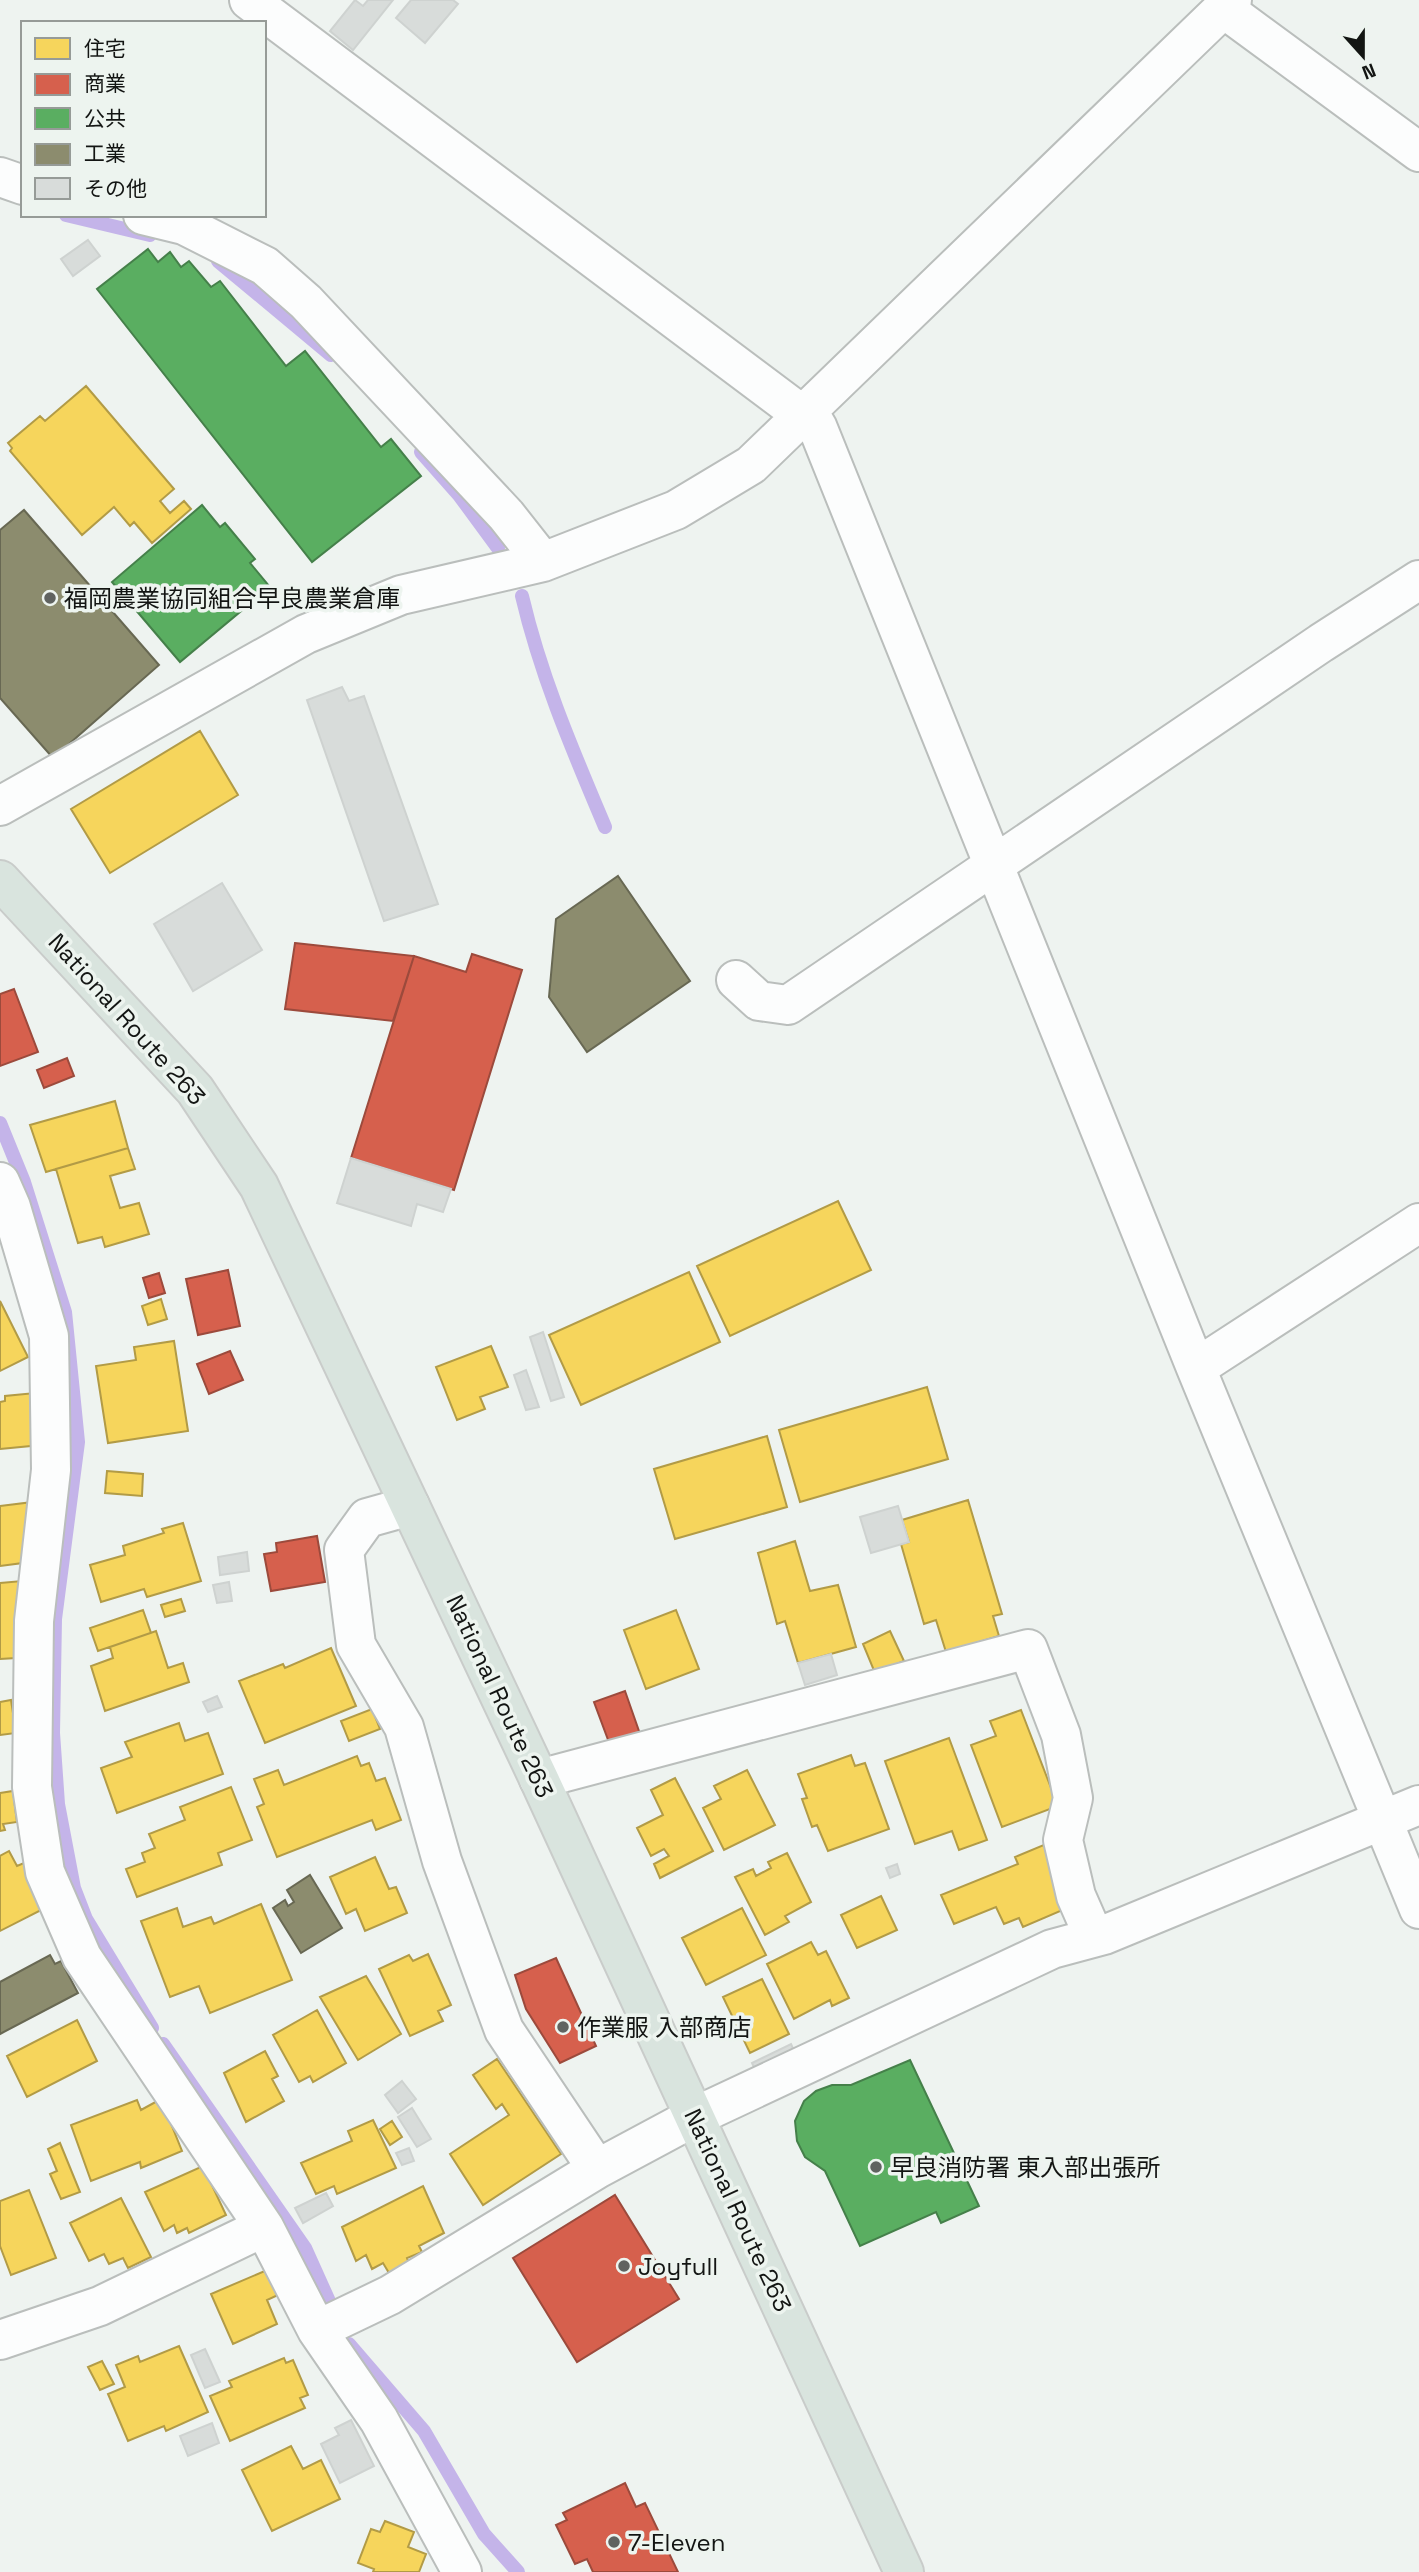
<svg xmlns="http://www.w3.org/2000/svg" width="1419" height="2572" font-family="'Space Grotesk','Noto Sans JP',sans-serif">
<style>
.homes{fill:#f6d55c;stroke:#b29b46;stroke-width:2}
.shops{fill:#d6604d;stroke:#9c4a3c;stroke-width:2}
.public{fill:#5aae61;stroke:#45804a;stroke-width:2}
.industry{fill:#8c8c6e;stroke:#686853;stroke-width:2}
.lines{fill:none;stroke-linecap:round;stroke-linejoin:round}
.stream{stroke:#c4b4e9;stroke-width:14}
.building{fill:#d8dcda;stroke:#ced2d0;stroke-width:2}
.minor-casing{stroke:#babebc;stroke-width:42}
.tertiary-casing{stroke:#babebc;stroke-width:42}
.trunk-casing{stroke:#c9ccca;stroke-width:42}
.minor{stroke:#fcfdfd;stroke-width:38}
.tertiary{stroke:#fcfdfd;stroke-width:38}
.trunk{stroke:#d9e4de;stroke-width:38}
.poi-dot{fill:#606360;stroke:#edf4ef;stroke-width:2.5}
.labels{text-anchor:middle;dominant-baseline:central;stroke-width:7;stroke-linejoin:round;paint-order:stroke}
.poi-label{font-size:24px;fill:#131513;stroke:#edf4ef;text-anchor:start}
.street-label{font-size:24px;fill:#131513;stroke:#edf4ef}
</style>
<rect width="100%" height="100%" fill="#eef3f0"/>
<path class="homes" d="M86,386L174,489L160,501L170,513L184,501L191,509L152,543L134,522L130,526L114,507L82,535L10,451L12,448L8,443L40,416L45,421Z
M200,731L238,795L110,873L71,809Z
M115,1101L128,1148L46,1172L30,1125Z
M128,1148L135,1169L110,1176L120,1208L139,1203L149,1234L105,1247L102,1237L78,1243L56,1169Z
M838,1201L871,1270L730,1336L697,1266Z
M689,1272L720,1342L581,1405L549,1335Z
M161,1299L167,1319L148,1325L142,1306Z
M0,1301L28,1357L0,1371Z
M174,1341L188,1431L108,1443L96,1366L136,1360L134,1347Z
M491,1346L508,1387L480,1397L485,1409L457,1420L436,1367Z
M927,1387L948,1459L800,1502L779,1430Z
M35,1393L41,1445L0,1449V1402L5,1401V1396Z
M767,1436L787,1507L675,1539L654,1469Z
M107,1471L143,1474L142,1496L105,1493Z
M968,1500L1002,1614L993,1616L999,1636L946,1652L936,1620L924,1624L901,1544L909,1542L902,1520Z
M33,1502L30,1562L0,1566V1506Z
M183,1523L201,1581L147,1597L144,1589L101,1602L90,1565L125,1555L123,1546L164,1533L162,1529Z
M795,1541L810,1591L838,1585L856,1647L798,1663L785,1621L777,1624L758,1553Z
M22,1581L16,1658L0,1659V1583Z
M181,1599L185,1611L165,1617L161,1605Z
M143,1610L151,1633L98,1651L90,1628Z
M676,1610L699,1669L646,1689L624,1630Z
M156,1631L168,1668L183,1663L189,1682L105,1711L91,1666L113,1658L110,1647Z
M890,1631L904,1661L875,1673L863,1644Z
M331,1648L356,1706L265,1743L239,1681L283,1664L285,1668Z
M11,1700L16,1733L0,1735V1702Z
M372,1709L380,1729L349,1741L341,1721Z
M1021,1710L1058,1806L1002,1827L971,1745L996,1736L990,1721Z
M179,1723L185,1741L208,1733L223,1774L117,1813L101,1768L132,1757L125,1742Z
M949,1738L987,1840L959,1850L952,1831L915,1844L885,1761Z
M851,1755L855,1766L865,1763L889,1829L828,1851L817,1825L812,1827L802,1799L807,1798L798,1774Z
M357,1756L361,1766L369,1763L376,1781L385,1778L401,1820L376,1830L372,1820L277,1857L257,1807L264,1804L254,1779L278,1770L284,1785Z
M747,1770L775,1825L724,1850L703,1808L721,1799L714,1786Z
M675,1778L713,1851L660,1878L654,1864L669,1856L664,1849L651,1856L637,1828L663,1815L651,1790Z
M231,1787L252,1840L218,1853L222,1865L137,1897L126,1869L145,1862L142,1853L155,1848L149,1834L185,1820L180,1807Z
M13,1791L17,1822L3,1824L5,1830L0,1831V1793Z
M1046,1844L1065,1909L1023,1927L1019,1918L1004,1924L996,1907L954,1924L941,1895L1018,1864L1015,1857Z
M9,1851L17,1866L24,1863L47,1907L0,1931V1856Z
M787,1853L811,1902L785,1916L789,1922L765,1935L735,1877L753,1869L756,1876L771,1868L768,1862Z
M375,1857L389,1889L396,1887L407,1913L365,1931L356,1909L346,1914L330,1877Z
M881,1896L897,1930L857,1948L841,1915Z
M261,1904L292,1980L210,2013L199,1986L170,1997L141,1921L177,1908L183,1927L211,1917L214,1924Z
M742,1908L766,1955L706,1985L682,1938Z
M811,1942L818,1955L826,1951L849,1998L832,2006L830,2000L794,2019L767,1964Z
M428,1954L451,2005L438,2011L443,2021L410,2036L379,1969L409,1955L413,1961Z
M366,1976L401,2034L358,2060L320,1997Z
M762,1979L789,2034L750,2053L723,1997Z
M317,2010L346,2063L313,2082L310,2076L299,2082L273,2035Z
M77,2020L97,2061L27,2097L7,2056Z
M265,2051L278,2076L272,2079L284,2101L246,2122L224,2073Z
M497,2059L561,2154L483,2205L450,2154L509,2115L502,2104L496,2109L473,2075Z
M161,2099L182,2151L141,2168L140,2162L91,2181L71,2125L137,2100L141,2110Z
M373,2120L396,2168L337,2194L334,2186L316,2194L301,2163L352,2141L348,2131Z
M392,2121L402,2137L390,2145L380,2129Z
M60,2143L80,2192L61,2199L50,2174L57,2171L48,2149Z
M203,2166L226,2215L189,2233L187,2228L177,2233L174,2225L164,2231L145,2192Z
M423,2186L444,2233L419,2246L422,2252L407,2258L410,2266L389,2273L383,2263L372,2269L366,2255L356,2261L342,2227Z
M29,2190L56,2258L11,2275L0,2246V2201Z
M121,2198L151,2257L128,2268L123,2258L109,2264L104,2254L89,2261L70,2223Z
M267,2270L278,2295L267,2300L277,2324L233,2344L211,2294Z
M179,2346L208,2412L166,2431L164,2426L128,2441L108,2394L125,2387L116,2365L138,2356L140,2362Z
M284,2358L286,2363L293,2360L308,2395L300,2398L305,2408L230,2441L210,2396L232,2387L229,2381Z
M102,2361L114,2384L100,2390L88,2367Z
M291,2446L303,2469L321,2460L340,2499L272,2531L242,2470Z
M385,2521L414,2532L408,2547L426,2554L419,2572H373L374,2569L358,2563L371,2529L380,2532Z"/>
<path class="shops" d="M295,943L414,956L393,1021L285,1009Z
M472,954L522,970L454,1190L351,1158L414,956L466,972Z
M14,989L38,1052L0,1066V994Z
M67,1058L74,1076L44,1088L37,1070Z
M228,1270L240,1326L198,1335L186,1279Z
M159,1273L165,1293L149,1298L143,1278Z
M230,1351L243,1380L209,1394L197,1364Z
M317,1536L325,1582L271,1591L264,1554L277,1552L276,1543Z
M625,1691L640,1734L610,1745L594,1702Z
M556,1958L596,2046L560,2063L526,2009L515,1975Z
M615,2195L679,2299L577,2362L513,2258Z
M625,2483L636,2507L645,2503L678,2572H593L587,2559L575,2564L556,2525L567,2520L563,2513Z"/>
<path class="public" d="M148,249L158,262L170,252L181,267L189,261L211,287L220,281L286,366L305,351L381,447L391,439L421,476L312,562L97,289Z
M202,505L220,527L225,523L255,559L250,563L270,587L180,662L112,582Z
M910,2060L979,2206L941,2223L936,2212L860,2246L825,2171L805,2157L797,2141L795,2121L804,2101L816,2091L832,2085H851Z"/>
<path class="industry" d="M24,510L159,665L53,758L0,698V530Z
M618,876L690,981L587,1052L549,997L556,919Z
M310,1875L342,1928L301,1953L273,1908L285,1900L288,1906L294,1902L287,1890Z
M50,1955L55,1964L61,1961L78,1993L0,2034V1982Z"/>
<g class="lines">
<path class="stream" d="M66,215L150,235
M218,261L331,355
M421,452L459,495L498,548
M522,596C541,677 573,751 605,827
M0,1123L24,1182L65,1312L78,1442L55,1619L53,1733L58,1804L74,1888L86,1919L152,2028
M163,2044L305,2248L337,2319
M349,2344L424,2431L484,2534L518,2572"/>
</g>
<path class="building" d="M355,0L363,6L368,0H393L353,50L330,31Z
M411,0H453L458,4L425,43L396,18Z
M88,240L100,256L73,276L61,259Z
M342,687L349,701L364,696L438,904L384,921L307,700Z
M222,883L262,950L193,991L154,924Z
M351,1158L451,1189L443,1212L417,1204L411,1226L337,1203Z
M543,1332L564,1397L551,1401L530,1337Z
M526,1370L539,1407L526,1410L514,1375Z
M898,1506L909,1542L871,1553L860,1517Z
M247,1552L249,1571L220,1575L218,1557Z
M229,1582L232,1601L217,1603L213,1585Z
M831,1654L837,1675L805,1685L798,1663Z
M217,1696L222,1707L208,1712L203,1702Z
M897,1864L900,1874L890,1878L886,1868Z
M791,2044L795,2053L756,2072L752,2063Z
M402,2081L416,2099L398,2113L385,2095Z
M412,2108L431,2139L417,2147L398,2117Z
M409,2148L414,2161L402,2165L396,2153Z
M326,2193L333,2206L303,2223L295,2208Z
M205,2349L220,2382L205,2388L191,2355Z
M351,2420L374,2466L340,2483L321,2444L339,2435L335,2428Z
M212,2423L219,2443L188,2456L180,2436Z"/>
<g class="lines">
<defs>
<path id="minor" d="M249,0L817,426L1196,1368L1419,1909
M0,177L23,185
M143,215L184,225L265,266L306,302L506,515L543,562
M0,806L306,634L401,595L543,562L676,510L751,465L1232,0
M736,980L759,1001L788,1005L1321,643L1419,580
M0,1182L11,1207L49,1336L51,1470L34,1621L32,1787L45,1872L82,1957L264,2227L317,2330L379,2420L462,2572
M1196,1368L1419,1223
M410,1506L367,1518L344,1550L356,1645L404,1727L442,1861L504,2030L597,2169
M539,1779L1028,1649L1061,1735L1073,1798L1063,1840L1076,1896L1094,1937
M317,2330L390,2295L597,2169L694,2117L1052,1949L1104,1935L1419,1805
M0,2340L100,2306L264,2227"/>
<path id="tertiary" d="M1223,8L1419,152"/>
<path id="trunk" d="M0,880L195,1090L259,1186L539,1779L904,2572"/>
</defs>
<use href="#minor" class="minor-casing"/>
<use href="#tertiary" class="tertiary-casing"/>
<use href="#trunk" class="trunk-casing"/>
<use href="#minor" class="minor"/>
<use href="#tertiary" class="tertiary"/>
<use href="#trunk" class="trunk"/>
</g>
<g class="poi-dot">
<circle cx="50" cy="598" r="7"/>
<circle cx="563" cy="2027" r="7"/>
<circle cx="876" cy="2167" r="7"/>
<circle cx="624" cy="2266" r="7"/>
<circle cx="614" cy="2542" r="7"/>
</g>
<g class="labels">
<g class="poi-label">
<text x="64" y="598">福岡農業協同組合早良農業倉庫</text>
<text x="577" y="2027">作業服 入部商店</text>
<text x="890" y="2167">早良消防署 東入部出張所</text>
<text x="638" y="2266">Joyfull</text>
<text x="628" y="2542">7-Eleven</text>
</g>
<g class="street-label">
<text transform="translate(127 1019) rotate(48)">National Route 263</text>
<text transform="translate(500 1696) rotate(65)">National Route 263</text>
<text transform="translate(738 2210) rotate(65)">National Route 263</text>
</g>
</g>
<rect x="21" y="21" width="245" height="196" fill="#edf4ef" stroke="#969b97" stroke-width="2"/>
<rect x="35" y="38" width="35" height="21" fill="#f6d55c" stroke="#969b97" stroke-width="2"/>
<text x="84" y="56" font-size="21" fill="#131513">住宅</text>
<rect x="35" y="74" width="35" height="21" fill="#d6604d" stroke="#969b97" stroke-width="2"/>
<text x="84" y="91" font-size="21" fill="#131513">商業</text>
<rect x="35" y="108" width="35" height="21" fill="#5aae61" stroke="#969b97" stroke-width="2"/>
<text x="84" y="126" font-size="21" fill="#131513">公共</text>
<rect x="35" y="144" width="35" height="21" fill="#8c8c6e" stroke="#969b97" stroke-width="2"/>
<text x="84" y="161" font-size="21" fill="#131513">工業</text>
<rect x="35" y="178" width="35" height="21" fill="#d8dcda" stroke="#969b97" stroke-width="2"/>
<text x="84" y="196" font-size="21" fill="#131513">その他</text>
<g transform="translate(1363 56) rotate(159)" stroke="#edf4ef" stroke-width="5" paint-order="stroke">
<path d="M0-5L12 26L0 18L-12 26Z" fill="#131513"/>
<text y="-10" font-size="19" font-weight="bold" text-anchor="middle" fill="#131513">N</text>
</g>
</svg>
